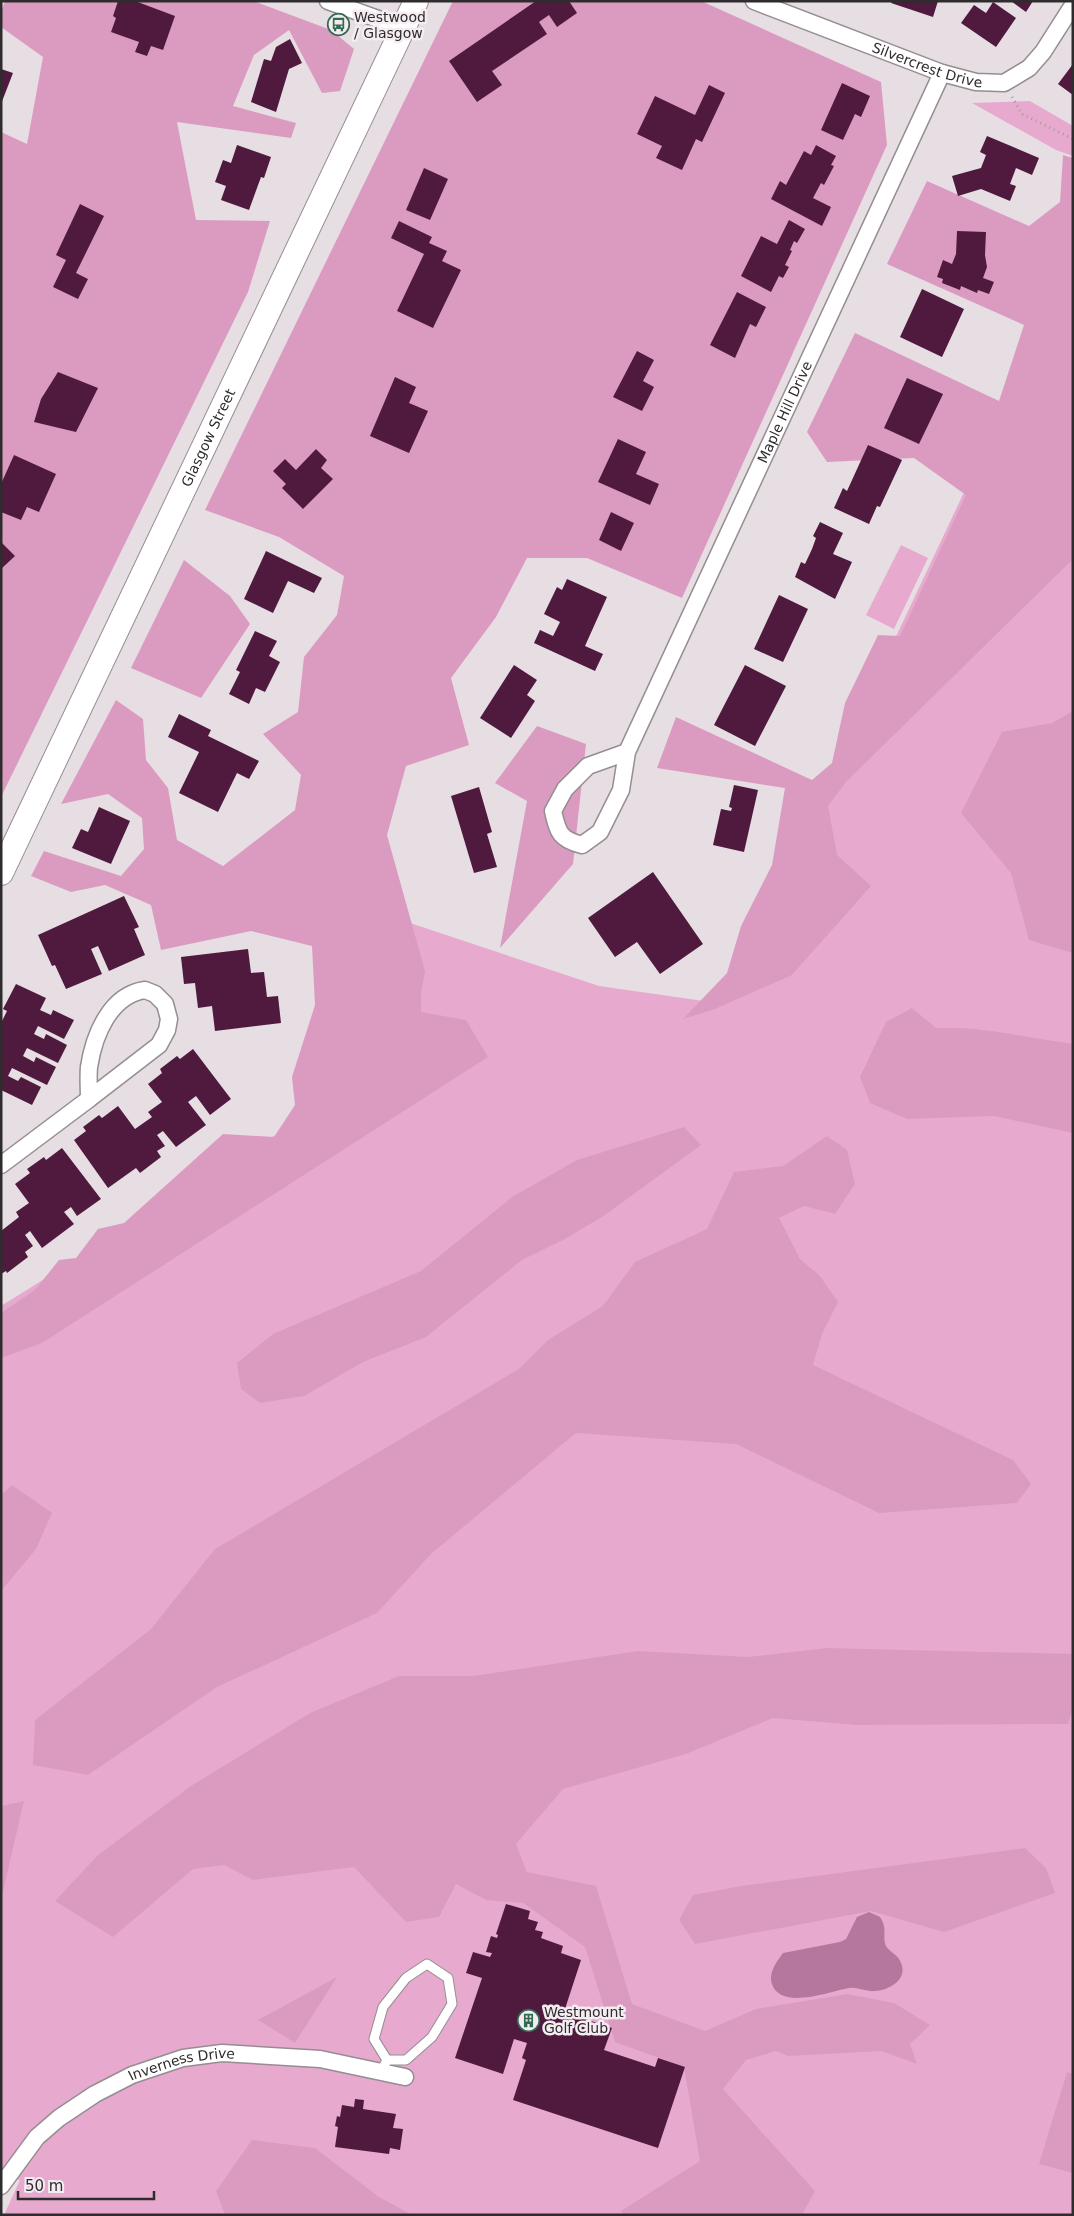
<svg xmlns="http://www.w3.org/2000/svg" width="1074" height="2216" font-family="'DejaVu Sans',sans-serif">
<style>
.green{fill:#e7aace}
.forest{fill:#db9bc1}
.water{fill:#b5779d}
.building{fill:#4f1a3e}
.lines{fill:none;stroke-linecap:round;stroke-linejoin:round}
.lane-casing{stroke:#958d91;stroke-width:11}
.street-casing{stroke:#958d91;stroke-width:19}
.secondary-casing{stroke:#958d91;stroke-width:26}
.path{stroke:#a29ca0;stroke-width:3;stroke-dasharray:1 4;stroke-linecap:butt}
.lane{stroke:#fff;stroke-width:9}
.street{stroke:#fff;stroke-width:16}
.secondary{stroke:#fff;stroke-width:24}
.labels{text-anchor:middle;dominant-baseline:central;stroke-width:5;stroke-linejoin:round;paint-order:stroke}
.poi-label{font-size:14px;fill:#2f2c2e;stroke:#f4ecf0;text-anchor:start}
.street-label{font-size:14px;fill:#2f2c2e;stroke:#f4ecf0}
</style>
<rect width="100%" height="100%" fill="#e6dee3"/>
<path class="green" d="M1030,101L1073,126V156L1056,150L972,103Z
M1073,261V2215H4L20,2180L1,2178V1306L301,1119L350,903L599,986L718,1003L892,645Z
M901,545L928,558L894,629L866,615Z"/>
<path class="forest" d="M5,1H253L331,30L354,49L340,91L322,93L289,30L254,55L233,106L296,123L291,138L177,122L196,220L270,221L248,292L1,797V132L27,144L43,57L1,27V12Z
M453,1H701L881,82L887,145L682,598L587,558H527L496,617L451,678L469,745L406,766L387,835L425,971L421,992V1012L466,1020L488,1057L42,1343L1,1358V1313L35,1290L59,1260L76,1258L98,1229L124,1223L223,1134L274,1137L295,1105L292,1077L315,1005L312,946L251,931L161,950L151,905L105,885L71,892L31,876L44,851L121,876L144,849L142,818L108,794L61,804L116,700L143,719L146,760L168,788L177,840L223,866L295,810L301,775L263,734L298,712L304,657L337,615L344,576L279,537L205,510Z
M1063,155L1073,158V559L846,782L828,806L837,855L871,886L792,975L715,1009L683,1019L727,973L741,926L772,865L785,788L657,768L676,717L812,780L832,763L845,703L878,635L900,636L966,495L914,458L827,462L807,432L855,333L999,401L1024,325L887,264L927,181L1029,226L1060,202Z
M184,560L230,596L250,624L201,698L131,668Z
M1073,711V953L1029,940L1011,873L961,813L1002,732L1052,723Z
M537,726L586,744L573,864L500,948L527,801L495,783Z
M912,1008L936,1028C982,1026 1027,1038 1073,1044V1133L994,1116L907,1119L870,1103L860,1077L886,1022Z
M684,1127L701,1145L605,1215L565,1239L522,1260L426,1337L363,1362L304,1396L260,1403L241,1389L237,1363L273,1334L421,1271L512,1197L577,1160Z
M827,1136L847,1150L855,1184L835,1214L804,1206L779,1218L800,1259L820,1276L838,1302L822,1334L813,1365L1013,1460L1031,1484L1017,1503L879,1513L736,1444L576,1433L431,1554L377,1613L217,1687L88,1775L33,1765L35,1720L151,1629L215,1549L519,1369L548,1340L603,1306L635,1262L707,1229L734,1172L783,1166Z
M12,1485L52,1513L36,1549L1,1591V1495Z
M827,1648L1073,1654V1707L1068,1724L857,1725L773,1718L686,1754L563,1789L516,1844L527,1872L596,1886L632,2004L705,2031L756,2009L847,1994L894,2003L930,2025L910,2044L917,2064L882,2051L788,2056L776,2051L746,2060L723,2089L815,2191L802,2215H624L621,2211L700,2161L684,2067L615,2042L585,1947L523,1903L486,1900L456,1884L439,1917L406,1922L354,1867L253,1880L224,1865L193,1869L113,1937L55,1901L98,1855L191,1786L310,1713L399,1676H473L638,1651L748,1657Z
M24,1801L1,1900V1806Z
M1025,1848L1046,1868L1055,1893L944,1932L871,1911L695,1944L679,1920L693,1895L741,1886Z
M337,1977L295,2043L258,2020Z
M1067,2072L1073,2074V2173L1039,2164Z
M252,2140L315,2148L379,2197L412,2215H225L216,2191Z"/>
<path class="water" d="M869,1912L880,1917C888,1929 882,1937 886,1946C890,1953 898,1954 901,1963C908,1979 890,1990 875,1991C866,1992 858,1987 849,1988C831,1991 781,2011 772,1984C768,1973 777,1961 783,1953L840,1942L846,1939L857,1917Z"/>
<path class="building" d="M118,1H135L175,16L163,50L151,46L147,56L135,52L139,42L111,32L116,18L113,16Z
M536,1H569L577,13L557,27L549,15L539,22L547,34L492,71L502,85L477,102L449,61Z
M892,1H938L933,17L891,3Z
M1011,1H1033L1026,12Z
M993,2L1016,18L996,47L961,23L974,5L986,13Z
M290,39L302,63L289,69L276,112L251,102L264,59L271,61L276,47Z
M1073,64V95L1058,84Z
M1,69L13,73L1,104Z
M842,83L870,96L861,117L855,114L843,140L821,130Z
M709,85L725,93L702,142L696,139L682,170L656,158L662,146L637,134L655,96L695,115Z
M987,136L1039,158L1032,175L1016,168L1010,184L1016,186L1010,201L981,189L958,196L952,176L981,168L986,155L980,152Z
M237,145L271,157L264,178L261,177L249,210L221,200L226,186L215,182L223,160L231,163Z
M816,145L836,156L831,165L834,166L824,185L821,183L813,198L831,207L822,226L771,199L780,181L786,185L804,151L811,155Z
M424,168L448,179L430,220L406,210Z
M80,204L104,216L76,273L88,279L78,299L53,287L66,260L56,255Z
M789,220L805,229L797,243L794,241L790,250L792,251L785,265L789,267L783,278L779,276L771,292L741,276L761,236L777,244Z
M399,221L432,237L429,243L447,251L442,261L461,270L433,328L397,311L424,254L391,238Z
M957,231L986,232L985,255L987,267L983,278L994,282L989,294L978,290L977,293L961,286L960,290L942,283L943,279L937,277L943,260L952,264L956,254Z
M922,289L964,309L942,357L900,337Z
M737,292L766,307L756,327L750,324L735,358L710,345Z
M637,351L654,360L643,381L654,387L642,411L613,397Z
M58,372L98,388L76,432L34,422L41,399Z
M395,377L416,387L409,403L428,411L409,453L370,436Z
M907,378L943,394L919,444L884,428Z
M618,439L646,452L636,474L659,484L650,505L598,482Z
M868,445L902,460L880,507L877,506L869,524L834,508L843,488L847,491Z
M316,449L327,460L321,468L333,479L303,509L282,488L286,484L273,471L285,459L296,470Z
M14,455L56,474L39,512L27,507L21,520L1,512V484Z
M611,512L634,523L621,551L599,540Z
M820,522L843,533L833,554L852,562L835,599L795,577L801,562L805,564L812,549L816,538L813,536Z
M1,542L15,556L1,569Z
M266,551L322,578L314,593L288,581L273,613L244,599Z
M567,579L607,597L585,646L603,654L595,671L534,643L540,630L553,636L560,622L544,614L557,587L562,590Z
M779,595L808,609L783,662L754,649Z
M255,631L277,641L269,656L280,662L265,692L256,688L249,704L229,694L240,672L236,670Z
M514,665L537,680L527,695L535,701L511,738L480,718Z
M745,665L786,686L755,746L714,725Z
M179,714L211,730L208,736L259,761L249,779L237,773L218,812L179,793L199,752L168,737Z
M734,785L758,790L744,852L713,845L721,809L731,811L732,808L729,807Z
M479,787L492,832L487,834L497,867L474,873L451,796Z
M99,807L130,821L111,864L72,848L81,829L88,832Z
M653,872L703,944L660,974L637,942L615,957L588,918Z
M124,896L139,927L134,929L145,955L109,971L98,946L91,949L102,974L66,989L55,965L52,966L38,935Z
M248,949L251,973L264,972L267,997L278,996L281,1023L215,1031L212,1006L198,1008L195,983L184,984L181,957Z
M16,984L46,998L40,1010L51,1015L53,1010L74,1020L64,1039L38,1026L34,1034L44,1039L46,1034L67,1045L58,1063L27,1048L23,1056L34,1062L36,1057L56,1067L47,1085L12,1068L8,1076L18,1081L21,1077L41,1087L32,1105L1,1090V1023L7,1011L3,1009Z
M193,1049L231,1099L210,1115L196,1096L188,1102L206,1125L176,1147L163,1131L157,1135L165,1146L157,1151L161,1157L140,1173L136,1168L108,1188L74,1140L86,1131L83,1127L99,1115L102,1118L118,1106L135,1129L152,1117L148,1112L162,1102L148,1084L162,1073L160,1069L177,1056L180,1059Z
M62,1148L101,1199L77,1216L71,1207L64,1212L74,1224L42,1248L30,1231L25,1235L33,1246L25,1252L28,1257L7,1273L6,1271L1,1274V1231L19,1217L16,1212L29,1203L15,1184L30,1173L27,1169L44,1157L46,1160Z
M506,1904L530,1911L528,1919L538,1922L535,1930L543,1932L541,1938L563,1946L561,1953L581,1960L564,2012L612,2028L604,2050L655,2067L658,2058L685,2067L658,2148L513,2100L526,2060L522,2058L527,2043L514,2039L503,2074L455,2058L482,1978L466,1973L473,1952L490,1957L492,1953L486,1952L491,1936L497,1938L498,1935L496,1934Z
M355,2099L364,2100L363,2109L396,2114L393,2128L403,2129L400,2150L390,2148L389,2154L335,2147L338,2127L335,2126L337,2116L340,2117L342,2105L354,2107Z"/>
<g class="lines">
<defs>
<path id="lane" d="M381,2072L387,2060L374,2039L383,2007L406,1978L427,1964L448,1978L452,2004L432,2037L406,2060H387"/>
<g id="street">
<path d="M328,1L403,28"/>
<path id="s1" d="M754,1L942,73L976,82L1004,83L1029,68L1043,52L1073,5"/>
<path id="s2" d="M627,752L588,766L565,789L553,811C558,832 559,839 582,845L600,832L621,790L627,752L942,73"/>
<path d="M145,990L155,994L165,1004L169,1019L167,1030L159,1045L89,1099C89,1089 88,1077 89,1067C94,1035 110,995 145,990Z"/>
<path d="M1,1165L89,1099"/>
<path id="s3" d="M1,2186L37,2137L59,2118L95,2094L132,2075L183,2058L222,2053L320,2059L405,2077"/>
</g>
<g id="secondary">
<path id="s4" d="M1,873L416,1"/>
</g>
</defs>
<use href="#lane" class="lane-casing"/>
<use href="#street" class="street-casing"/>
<use href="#secondary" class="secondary-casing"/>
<path class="path" d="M1012,97L1022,114L1073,139"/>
<use href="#lane" class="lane"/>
<use href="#street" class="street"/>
<use href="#secondary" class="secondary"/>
</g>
<defs>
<symbol id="bus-ring" viewBox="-11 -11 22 22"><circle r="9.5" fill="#f4ecf0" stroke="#336b52" stroke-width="1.5"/><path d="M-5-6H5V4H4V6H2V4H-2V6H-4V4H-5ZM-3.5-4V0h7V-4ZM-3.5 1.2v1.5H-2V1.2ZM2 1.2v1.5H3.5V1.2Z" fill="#336b52"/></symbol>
<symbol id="building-ring" viewBox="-11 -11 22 22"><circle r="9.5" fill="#f4ecf0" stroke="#336b52" stroke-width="1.5"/><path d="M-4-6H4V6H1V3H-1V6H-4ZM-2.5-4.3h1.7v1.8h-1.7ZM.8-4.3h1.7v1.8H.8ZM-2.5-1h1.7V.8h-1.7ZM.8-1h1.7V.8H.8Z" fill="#336b52"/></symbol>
</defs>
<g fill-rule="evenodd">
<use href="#bus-ring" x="326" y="12" width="25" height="25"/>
<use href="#building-ring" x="516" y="2008" width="25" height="25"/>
</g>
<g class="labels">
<g class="poi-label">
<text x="354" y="17">Westwood<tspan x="354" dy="16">/ Glasgow</tspan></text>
<text x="544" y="2012">Westmount<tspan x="544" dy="16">Golf Club</tspan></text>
</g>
<g class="street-label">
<text stroke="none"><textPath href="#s1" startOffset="185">Silvercrest Drive</textPath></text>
<text stroke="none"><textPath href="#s2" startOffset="630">Maple Hill Drive</textPath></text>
<text stroke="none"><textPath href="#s4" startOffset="482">Glasgow Street</textPath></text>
<text stroke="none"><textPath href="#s3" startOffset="226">Inverness Drive</textPath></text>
</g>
</g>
<rect width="1074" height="2216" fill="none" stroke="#2f2c2e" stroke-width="5"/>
<path d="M18 2191v8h136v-8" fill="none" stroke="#2f2c2e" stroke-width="2.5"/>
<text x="25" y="2191" font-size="15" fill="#2f2c2e" stroke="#f4ecf0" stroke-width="4" paint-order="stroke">50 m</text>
</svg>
